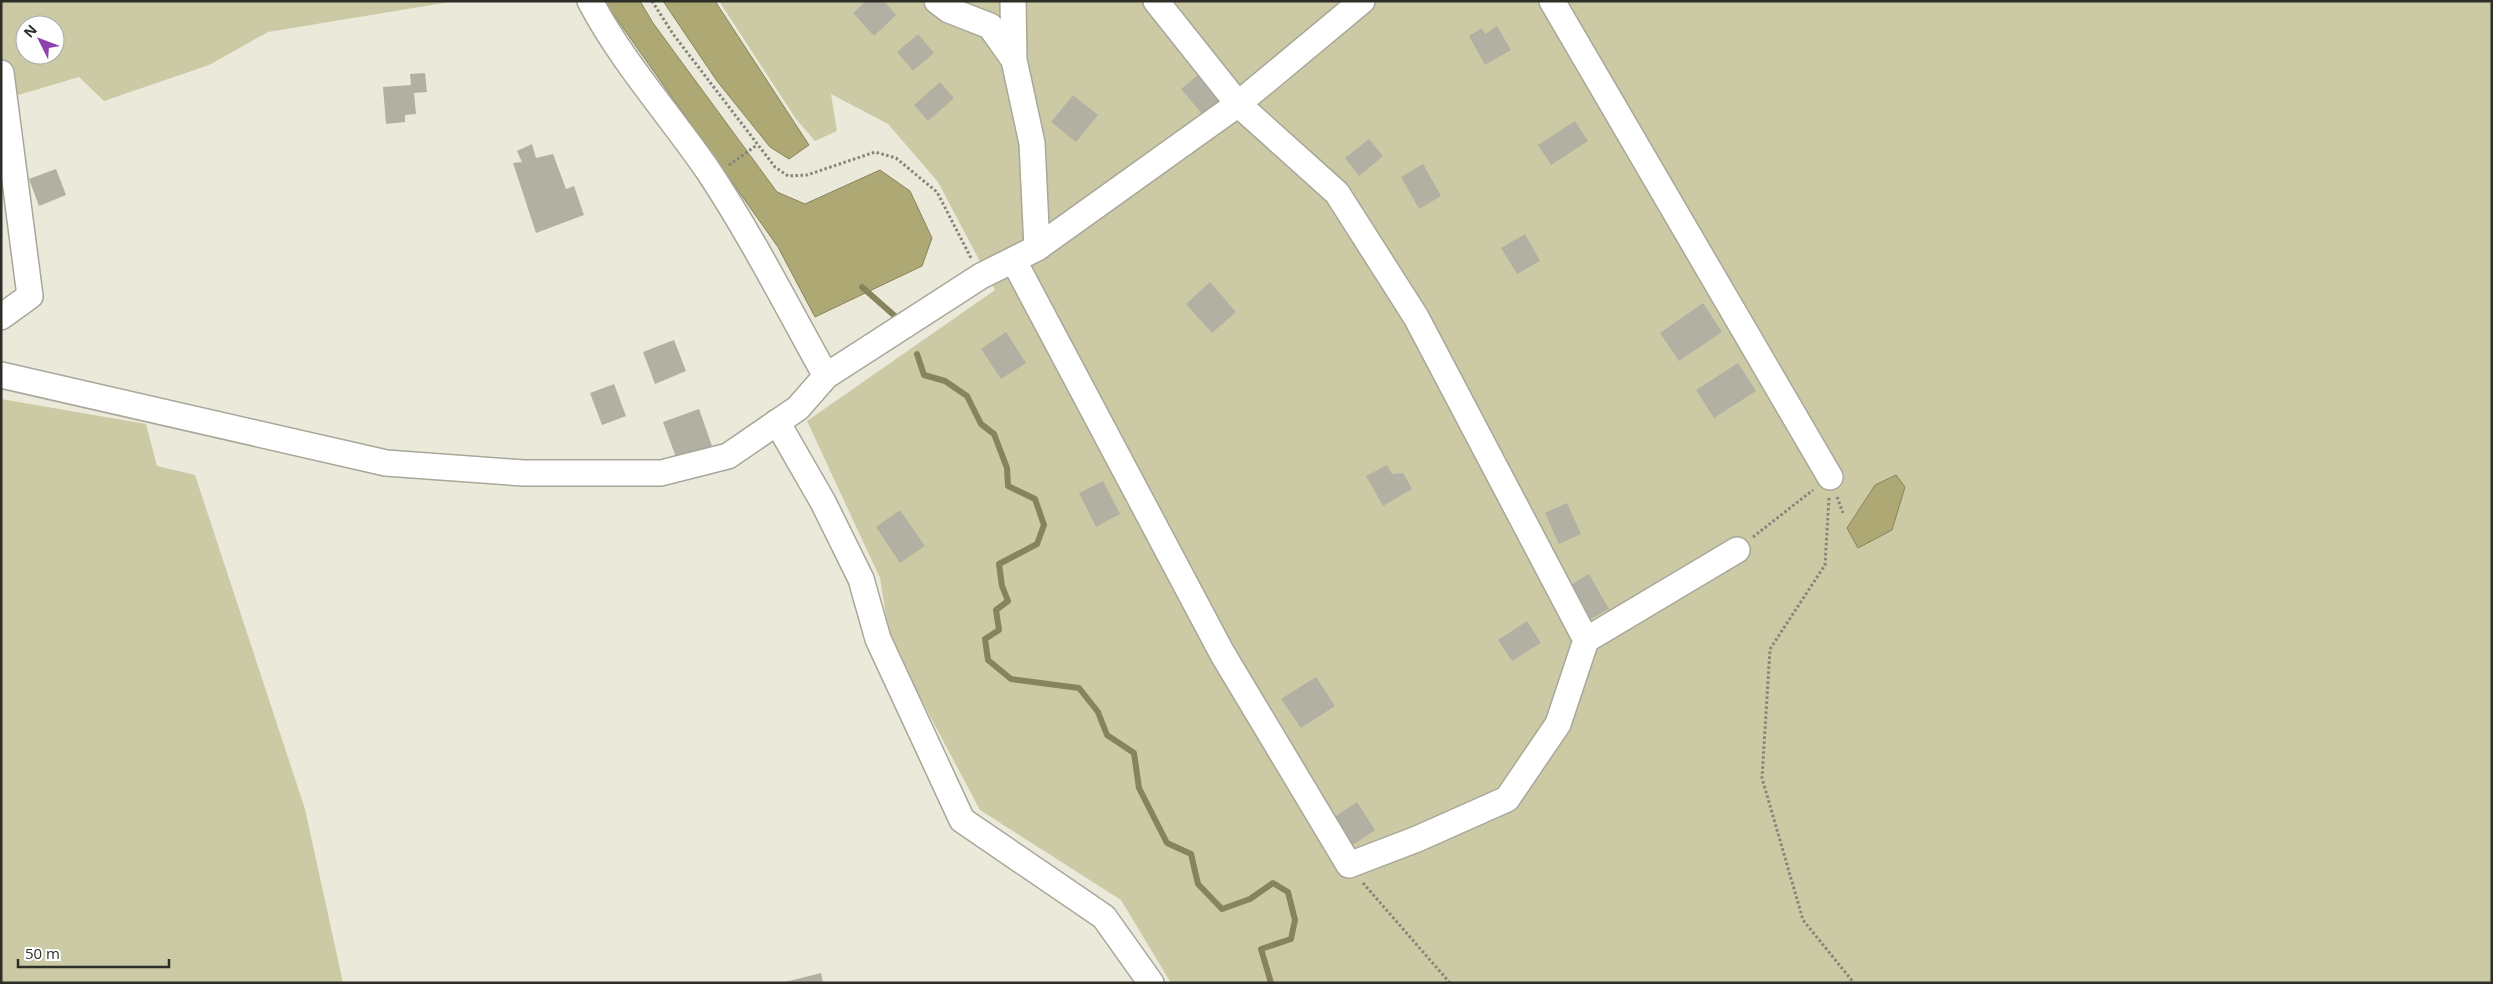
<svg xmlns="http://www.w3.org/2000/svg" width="2493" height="984" font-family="'Open Sans',sans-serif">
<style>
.green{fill:#cccaa5;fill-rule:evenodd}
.water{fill:#ada874;stroke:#87835d}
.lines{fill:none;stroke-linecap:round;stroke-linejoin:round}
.stream{stroke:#87835d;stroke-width:6}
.building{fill:#b1b0a2}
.minor-casing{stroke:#a8a799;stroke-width:28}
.path{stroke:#85847a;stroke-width:3;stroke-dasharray:2.5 2.5;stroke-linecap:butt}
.minor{stroke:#fff;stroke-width:25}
</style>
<rect width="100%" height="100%" fill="#eae9da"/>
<path class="green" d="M1,1H456L268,32L209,65L104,101L79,77L15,96H1ZM25,25H55V55H25Z
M719,1H2492V983H1171L1121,900L980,810L890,641L880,578L807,421L995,290L938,182L888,124L831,94L837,131L815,141L796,119Z
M1,399L146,424L157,466L195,475L305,809L343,983H1Z"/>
<path class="water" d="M604,1H640L653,23L777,192L805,204L880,170L910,191L932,238L922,266L815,317L778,247Z
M663,1H715L809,145L789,159L770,147L717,81Z
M1896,475L1905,487L1892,530L1858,548L1847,528L1875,485Z"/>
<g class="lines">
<path class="stream" d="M862,287L896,317
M917,354L924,375L945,381L967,396L981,424L994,434L1007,468L1008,486L1035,499L1044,525L1037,544L999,564L1002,586L1008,601L996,610L999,630L985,639L988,660L1011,679L1079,688L1098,712L1107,735L1134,753L1139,788L1167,843L1191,854L1198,884L1222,909L1250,899L1273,883L1288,892L1295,920L1291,939L1261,949L1271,983"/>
</g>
<path class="building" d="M866,1H884L896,15L874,36L853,13Z
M1497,26L1511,50L1485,65L1469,36L1482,28L1485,34Z
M918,34L934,53L913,71L897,52Z
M1202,72L1230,104L1209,122L1181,89Z
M425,73L427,92L414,93L416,114L405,115V122L386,124L383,87L411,85L410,74Z
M940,82L954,98L928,121L914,105Z
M1073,95L1098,115L1076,142L1051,122Z
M1575,121L1588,141L1551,165L1538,145Z
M1369,139L1383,156L1359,176L1345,158Z
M532,144L536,158L553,154L566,189L574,186L584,215L536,233L513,163L522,162L517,151Z
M1423,164L1441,196L1419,209L1401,177Z
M56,169L66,195L39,206L29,179Z
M1525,234L1540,261L1517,274L1501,248Z
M1210,282L1236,312L1212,333L1186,304Z
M1703,303L1722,332L1679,361L1660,333Z
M1006,332L1026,363L1001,379L981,349Z
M674,340L686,371L655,384L643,352Z
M1738,363L1756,391L1714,418L1696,390Z
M614,384L626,416L602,425L590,393Z
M699,409L712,446L677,460L663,422Z
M1387,465L1392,474L1403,473L1412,489L1383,506L1366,476Z
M1103,481L1120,514L1096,527L1079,493Z
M1567,503L1581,534L1559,544L1545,513Z
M900,510L925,546L900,563L876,527Z
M1589,574L1609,609L1587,621L1567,587Z
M1527,621L1541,643L1512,661L1498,640Z
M1316,677L1335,706L1301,728L1281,699Z
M1357,802L1375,830L1351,846L1333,818Z
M821,973L823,983H785V982Z"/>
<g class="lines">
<defs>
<path id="minor" d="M590,1C622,62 670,115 709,172C752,237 788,308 826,376
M937,1L949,10L990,26L1014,60
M1013,1L1014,60L1032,143L1037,248
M1156,1L1238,104L1337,193L1416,317L1586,640
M1552,1L1830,477
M1,73L30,296L1,317
M1014,261L1222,653L1349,865L1417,839L1507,799L1558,724L1586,640L1737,550
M1,375L386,463L523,473H661L728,456L798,408L826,376L981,276L1037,248L1238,104L1362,1
M777,422L823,502L861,579L878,639L962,820L1104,917L1151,983"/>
</defs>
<use href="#minor" class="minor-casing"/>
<path class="path" d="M652,1L673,34L775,167L788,176L807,175L875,152L896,158L937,192L971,258
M729,165L757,145
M1837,497L1843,513
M1829,498L1825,565L1770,649L1762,778L1803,920L1854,983
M1753,537L1813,490
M1363,883L1450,983"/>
<use href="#minor" class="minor"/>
</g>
<rect width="2493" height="984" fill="none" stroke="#2e2e28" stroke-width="5"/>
<g transform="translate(40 40) rotate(312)"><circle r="24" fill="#ffffff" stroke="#ababa9"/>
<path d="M0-4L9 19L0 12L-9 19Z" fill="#8f41b2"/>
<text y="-8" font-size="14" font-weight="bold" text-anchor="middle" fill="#2e2e28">N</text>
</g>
<path d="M18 959v8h151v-8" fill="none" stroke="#2e2e28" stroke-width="2.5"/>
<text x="25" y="959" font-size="15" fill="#2e2e28" stroke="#ffffff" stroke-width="4" paint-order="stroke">50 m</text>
</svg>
